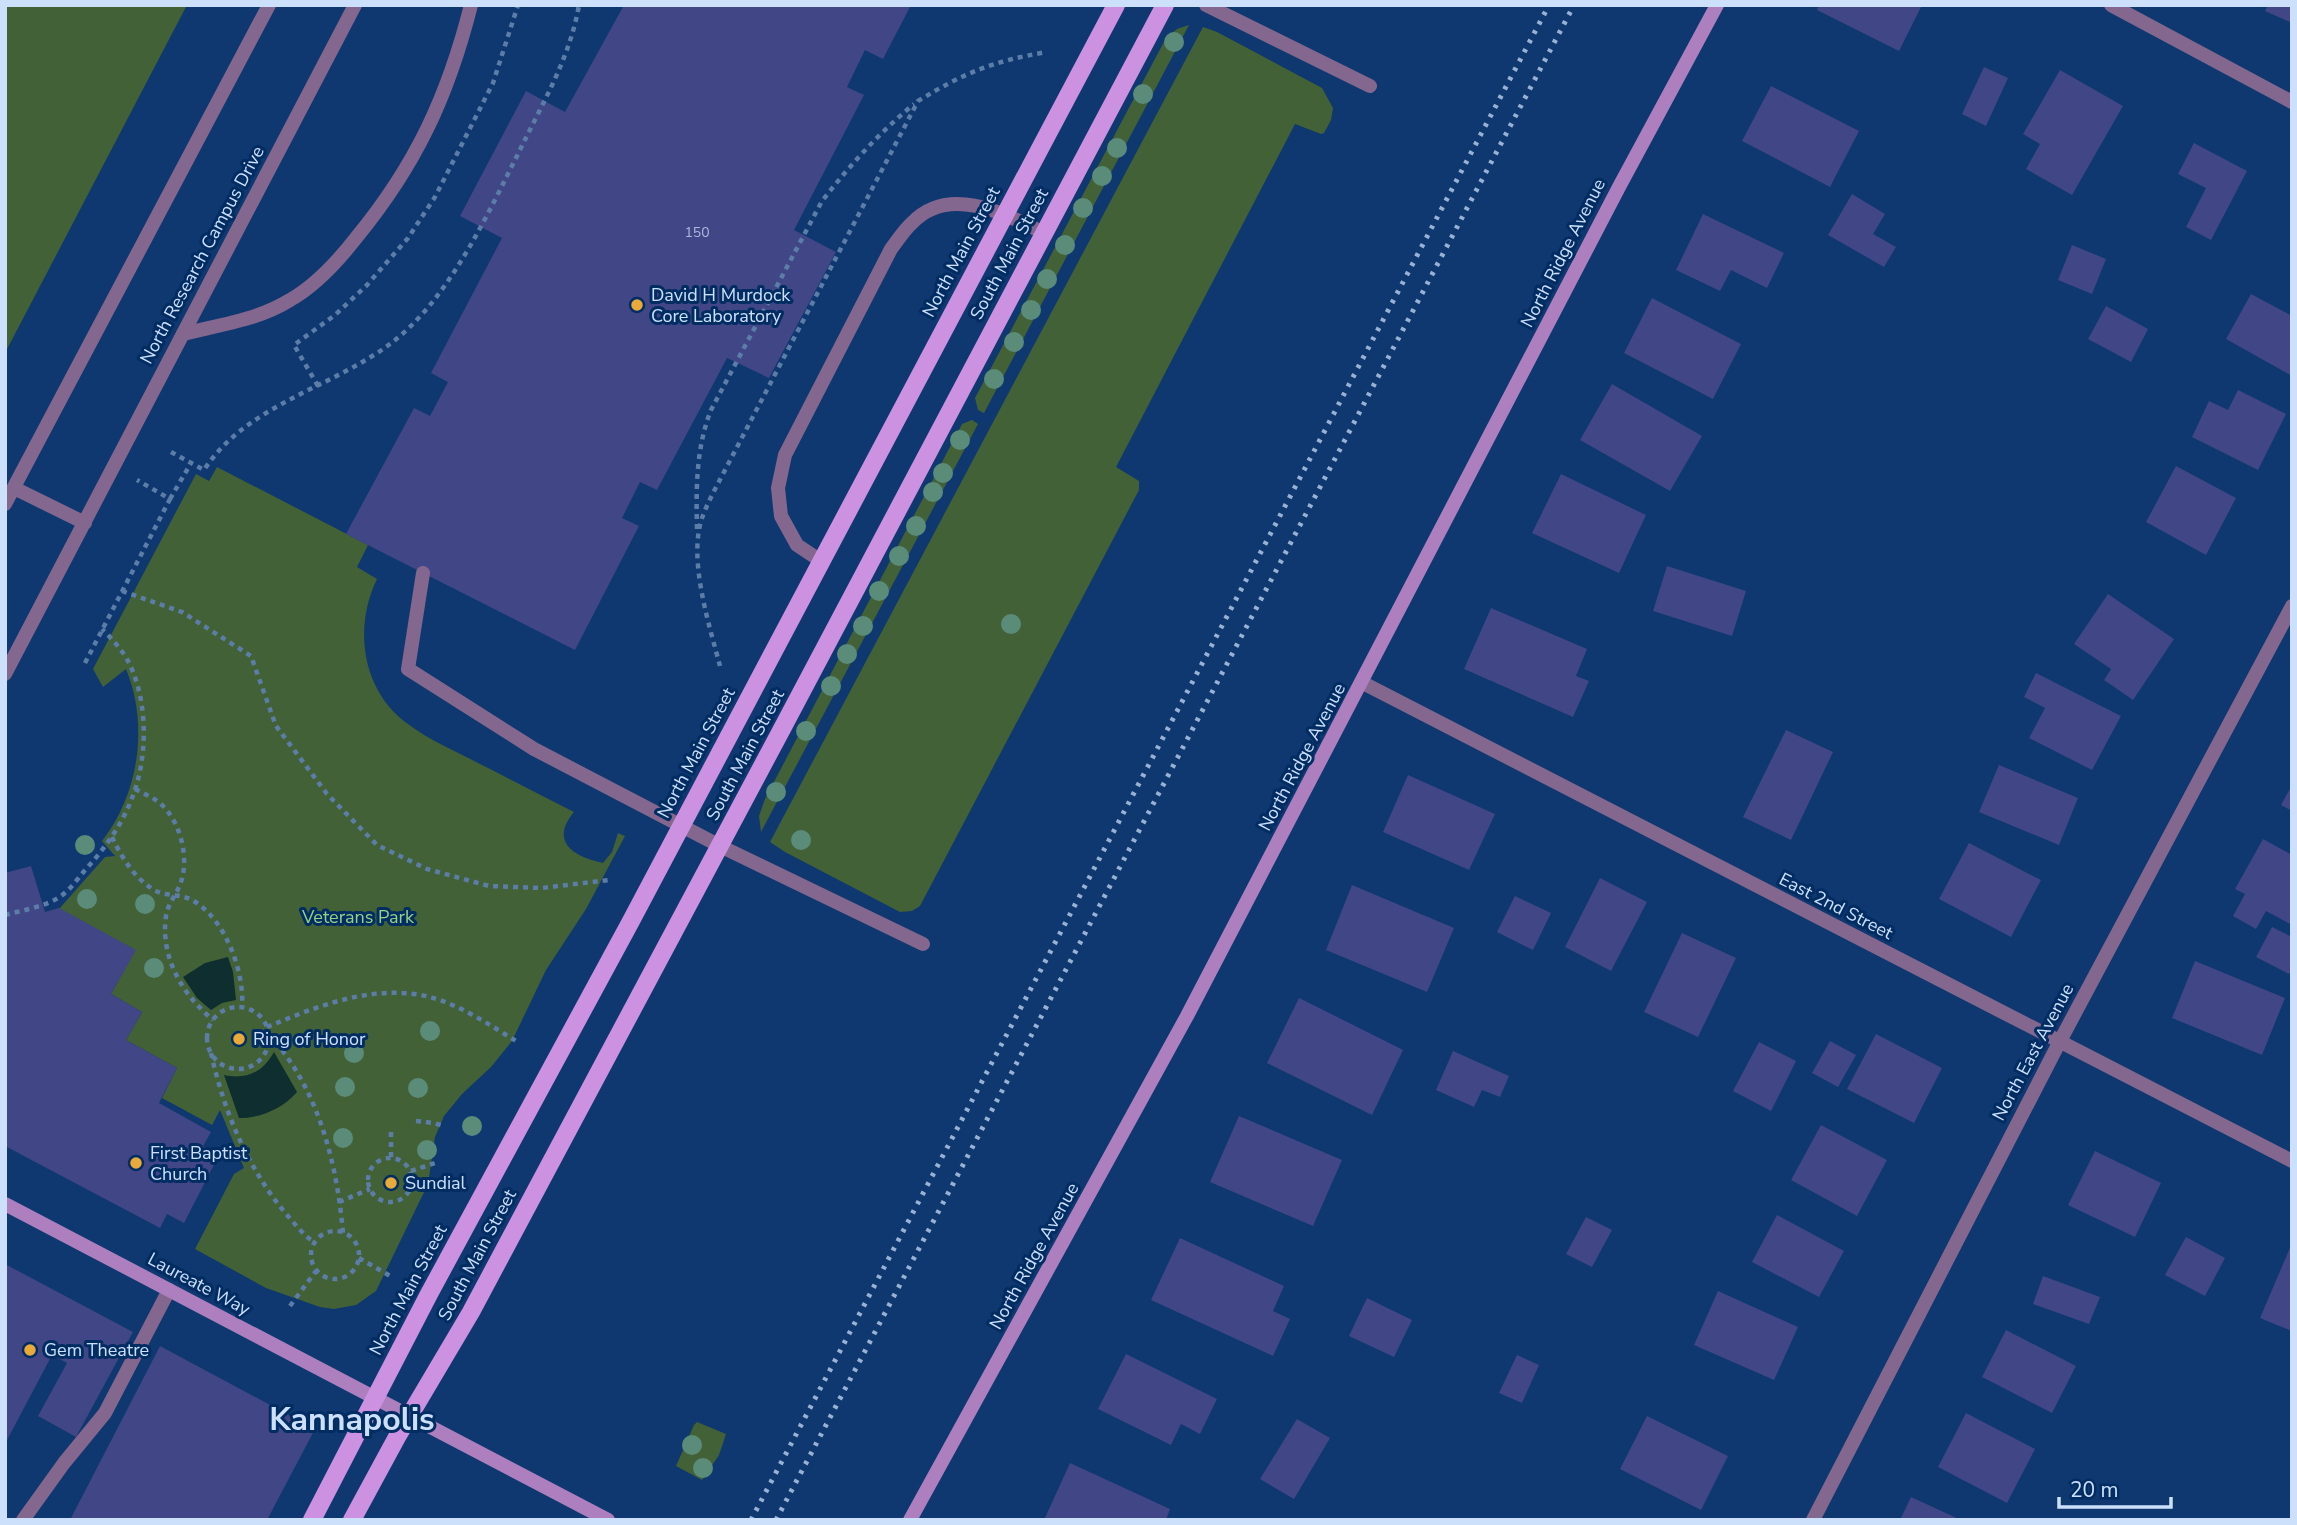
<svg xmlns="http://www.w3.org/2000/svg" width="2297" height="1525" font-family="'Nunito Sans',sans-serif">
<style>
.green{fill:#436136}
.water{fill:#0e2e2f}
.building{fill:#404686}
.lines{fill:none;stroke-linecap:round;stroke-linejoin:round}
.path{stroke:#5c7da8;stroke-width:4.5;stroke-dasharray:5 5;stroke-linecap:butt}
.lane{stroke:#84678e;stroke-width:14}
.street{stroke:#84678e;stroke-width:14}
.secondary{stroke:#ad7fbe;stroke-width:14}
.primary{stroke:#cd91e2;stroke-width:18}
.rail{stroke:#98b1d4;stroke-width:5;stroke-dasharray:3.5 7;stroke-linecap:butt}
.tree{fill:#5a8c79}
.poi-dot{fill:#eaaa39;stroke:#022d63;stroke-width:2.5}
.labels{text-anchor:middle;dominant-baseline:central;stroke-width:6;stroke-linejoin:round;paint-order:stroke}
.number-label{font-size:14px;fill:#aabade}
.street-label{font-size:18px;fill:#cde0fb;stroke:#022d63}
.poi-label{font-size:18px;fill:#cde0fb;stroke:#022d63;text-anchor:start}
.park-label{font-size:18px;fill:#99d182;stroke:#022d63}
.town-label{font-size:32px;font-weight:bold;fill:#cde0fb;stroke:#022d63}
</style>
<rect width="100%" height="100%" fill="#0e386f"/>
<path class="green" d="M5,5H187L5,353Z
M1189,25L984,413L978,410L975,398L1166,38L1177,29Z
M1203,27L1217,32L1322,88L1333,108L1331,120L1324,133L1321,134L1295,124L1116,467L1139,481V490L920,906L912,911L900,912L785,852L770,842Z
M972,420L978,424L761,832L759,816L765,799L962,424Z
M217,467L368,545L357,567L377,579C353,628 362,691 408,724C429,740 455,751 478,763C510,779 542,796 574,812C549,842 574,857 603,863L612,852L618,833L625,836L586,909L546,970L512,1041L491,1067L462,1094L444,1116L435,1137L428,1184L376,1291L356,1305L334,1309L320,1307L266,1288L195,1249L234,1174L244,1168L220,1110L212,1125L162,1098L177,1068L126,1040L142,1012L111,994L135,950L59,909L105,857L115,856L102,841C139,794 149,725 126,669L103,687L93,669L196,474L209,481Z
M697,1422L726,1434L719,1455L702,1480L676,1466L694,1425Z"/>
<path class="water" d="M228,957L233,972L236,1000L222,1003L211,1010L197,998L183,977L205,963Z
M274,1052L297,1092C282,1109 261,1118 239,1118L224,1075C247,1080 263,1072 274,1052Z"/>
<path class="building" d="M624,5H911L883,59L865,50L847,87L864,95L794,230L836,252L769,378L727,358L657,490L640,482L622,518L639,526L575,650L346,534L414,408L430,416L448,382L431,373L502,238L460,216L526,91L565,112Z
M1819,5H1922L1899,51L1817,10Z
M2268,5H2292V23L2265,11Z
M1984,67L2008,78L1986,126L1962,114Z
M2060,70L2123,106L2072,195L2026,169L2040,144L2023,134Z
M1771,86L1859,131L1830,187L1742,141Z
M2194,143L2247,171L2211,240L2186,227L2206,188L2178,174Z
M1852,194L1885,214L1873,234L1896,247L1884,267L1828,235Z
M1703,214L1784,253L1767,288L1731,270L1720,291L1676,270Z
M2072,245L2106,259L2092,294L2058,280Z
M2251,294L2292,316V376L2226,339Z
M1652,298L1741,344L1713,399L1624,353Z
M2106,306L2148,329L2131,362L2088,339Z
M1612,384L1702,436L1670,491L1580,440Z
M2238,390L2286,414L2258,470L2192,437L2209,401L2228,410Z
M2176,466L2236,498L2206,555L2146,522Z
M1561,474L1646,515L1619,573L1532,533Z
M1667,566L1746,591L1732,636L1653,611Z
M2108,594L2174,639L2133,700L2104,680L2111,669L2074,644Z
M1491,608L1587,649L1576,676L1589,681L1573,717L1464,669Z
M2036,673L2121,716L2092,770L2029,738L2045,708L2024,697Z
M1786,730L1833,752L1791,840L1743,817Z
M1999,765L2078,798L2059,845L1979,812Z
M1408,775L1495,814L1469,870L1383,832Z
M2292,785V811L2281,805Z
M2263,839L2292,855V925L2266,911L2256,929L2233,916L2245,894L2235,889Z
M1969,843L2041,880L2011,937L1939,899Z
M31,866L45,912L59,908L136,950L111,994L142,1012L126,1040L177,1068L159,1103L211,1132L203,1146L219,1155L184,1223L167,1214L160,1228L5,1146V873Z
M1600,878L1647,902L1611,971L1565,947Z
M1352,885L1454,928L1427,992L1326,950Z
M1515,896L1551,913L1533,950L1497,932Z
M2272,927L2292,937V969L2289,974L2256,957Z
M1682,933L1736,958L1698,1037L1644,1012Z
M2195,961L2285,998L2262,1055L2172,1018Z
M1299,998L1403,1050L1372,1115L1267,1063Z
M1876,1034L1942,1068L1914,1123L1847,1089Z
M1830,1041L1856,1055L1838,1087L1812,1073Z
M1759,1042L1796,1061L1771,1111L1733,1091Z
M1453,1051L1509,1076L1500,1097L1482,1090L1474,1107L1436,1090Z
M1239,1116L1342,1160L1313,1226L1210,1182Z
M1821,1125L1887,1160L1857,1216L1791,1180Z
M2095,1151L2161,1183L2135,1237L2068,1205Z
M1777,1215L1844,1251L1819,1297L1752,1262Z
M1586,1217L1612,1230L1592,1267L1566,1254Z
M2186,1237L2225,1258L2205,1296L2165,1275Z
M1180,1238L1284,1286L1273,1311L1290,1319L1273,1356L1151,1300Z
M2292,1243V1331L2260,1318Z
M5,1264L133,1332L76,1437L38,1416L67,1363L52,1355L5,1444Z
M2043,1276L2100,1297L2089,1324L2033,1304Z
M1718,1291L1798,1327L1774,1380L1694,1345Z
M1367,1298L1412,1320L1394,1357L1349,1336Z
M2006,1330L2076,1366L2052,1413L1982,1377Z
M160,1346L315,1429L267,1520H70Z
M1126,1354L1217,1399L1200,1434L1181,1424L1171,1445L1098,1409Z
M1517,1355L1539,1365L1522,1403L1499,1393Z
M1966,1413L2035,1449L2007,1503L1938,1467Z
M1647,1416L1728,1456L1701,1510L1620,1469Z
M1297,1419L1330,1438L1294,1499L1260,1479Z
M1070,1463L1170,1509L1166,1520H1044Z
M1911,1497L1961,1520H1900Z"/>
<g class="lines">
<path class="path" d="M318,386L294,345L335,315L367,285L408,238L435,197L493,83L518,5
M171,452L204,470C246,405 331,388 390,344C449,300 487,215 519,152C542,104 570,58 579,5
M170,499L191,463
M697,529C696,488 696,448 711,410L822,201C851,164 878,134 914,104
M122,591L182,612L251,656L276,726L327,794L377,845L427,869L489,886L542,888L609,880
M85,663L170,499L137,480
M720,666C709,624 688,560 702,518C705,510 709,501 713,493L918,101C964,73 993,61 1047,52
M135,789C145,794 155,798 163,806C181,824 189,858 181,882C177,894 168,903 166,916C160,958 183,995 213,1020
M112,837C121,856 133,876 151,888C163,897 179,893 192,900C225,918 245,972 242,1008
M5,915C23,910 45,907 61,896C71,889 78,878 86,869C105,848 122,825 132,798C147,761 148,709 133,672C127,655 115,642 102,629
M207 1038a31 31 0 1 1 62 0a31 31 0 1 1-62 0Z
M267,1027C318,1006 374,983 430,997C460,1005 490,1025 516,1041
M269,1035C318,1087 337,1163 343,1233
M211,1053C224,1112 248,1169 287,1215C296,1225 304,1236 314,1242
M416,1121L434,1123L444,1126
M391,1132V1158
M368 1180a22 22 0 1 1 44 0a22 22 0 1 1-44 0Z
M411,1171L435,1163
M339,1202L370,1189
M311 1255a24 24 0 1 1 48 0a24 24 0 1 1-48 0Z
M359,1258L392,1277
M290,1306L316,1271"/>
<path class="lane" d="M1206,5L1370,86
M183,334C219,325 258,320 290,300C315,286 338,261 356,238C416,165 448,96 471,5
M821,561L797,545L781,516L778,488L785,455L891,249C898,240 904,230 912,223C949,184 1005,214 1044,233
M423,573L408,669L534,749L720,846L923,944
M23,1520L64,1463L105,1413L169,1290"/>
<path class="street" d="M2111,5L2292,102
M14,488L85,523
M5,504L269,5
M5,674L355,5
M1363,683L2292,1161
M1813,1520L2059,1043L2292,606"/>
<path class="secondary" d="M5,1204L608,1520
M910,1520L1187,1016L1619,187L1717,5"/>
<path class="primary" d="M312,1520L429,1294L631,921L1116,5
M352,1520L397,1437L471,1312L783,727L1165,5"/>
<path class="rail" d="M751,1520L1549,5
M776,1520L1574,5"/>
</g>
<g class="tree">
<circle cx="1174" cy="42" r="10"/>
<circle cx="1143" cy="94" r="10"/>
<circle cx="1117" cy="148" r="10"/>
<circle cx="1102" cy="176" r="10"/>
<circle cx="1083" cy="208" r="10"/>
<circle cx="1065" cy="245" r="10"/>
<circle cx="1047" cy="279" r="10"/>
<circle cx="1031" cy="310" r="10"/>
<circle cx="1014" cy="342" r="10"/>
<circle cx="994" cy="379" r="10"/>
<circle cx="960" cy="440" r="10"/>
<circle cx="943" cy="473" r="10"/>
<circle cx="933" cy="492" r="10"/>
<circle cx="916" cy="526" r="10"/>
<circle cx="899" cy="556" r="10"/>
<circle cx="879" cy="591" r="10"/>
<circle cx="1011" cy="624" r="10"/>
<circle cx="863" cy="626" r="10"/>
<circle cx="847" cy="654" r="10"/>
<circle cx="831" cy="686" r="10"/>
<circle cx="806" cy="731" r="10"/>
<circle cx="776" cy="792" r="10"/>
<circle cx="801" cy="840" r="10"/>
<circle cx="85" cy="845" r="10"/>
<circle cx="87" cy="899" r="10"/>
<circle cx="145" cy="904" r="10"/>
<circle cx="154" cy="968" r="10"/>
<circle cx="430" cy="1031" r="10"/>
<circle cx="354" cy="1053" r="10"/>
<circle cx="345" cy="1087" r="10"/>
<circle cx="418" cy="1088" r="10"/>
<circle cx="472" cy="1126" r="10"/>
<circle cx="343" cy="1138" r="10"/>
<circle cx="427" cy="1150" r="10"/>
<circle cx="692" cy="1445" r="10"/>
<circle cx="703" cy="1468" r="10"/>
</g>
<g class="poi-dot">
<circle cx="637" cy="305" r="7"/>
<circle cx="239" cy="1039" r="7"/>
<circle cx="136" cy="1163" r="7"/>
<circle cx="391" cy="1183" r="7"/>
<circle cx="30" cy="1350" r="7"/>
</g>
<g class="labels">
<g class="number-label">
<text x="697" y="232">150</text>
</g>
<g class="street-label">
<text transform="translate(961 252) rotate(-62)">North Main Street</text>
<text transform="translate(1563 253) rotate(-63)">North Ridge Avenue</text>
<text transform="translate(1009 254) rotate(-62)">South Main Street</text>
<text transform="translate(202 255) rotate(-62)">North Research Campus Drive</text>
<text transform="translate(696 753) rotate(-62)">North Main Street</text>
<text transform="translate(745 755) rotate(-62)">South Main Street</text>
<text transform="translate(1302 757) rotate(-62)">North Ridge Avenue</text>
<text transform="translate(1836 906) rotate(27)">East 2nd Street</text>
<text transform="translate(2033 1052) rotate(-62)">North East Avenue</text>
<text transform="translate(477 1255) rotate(-62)">South Main Street</text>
<text transform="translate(1034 1256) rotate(-61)">North Ridge Avenue</text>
<text transform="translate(199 1284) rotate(28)">Laureate Way</text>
<text transform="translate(408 1290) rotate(-62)">North Main Street</text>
</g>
<g class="poi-label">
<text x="651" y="295">David H Murdock<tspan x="651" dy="21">Core Laboratory</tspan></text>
<text x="253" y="1039">Ring of Honor</text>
<text x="150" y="1153">First Baptist<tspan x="150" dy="21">Church</tspan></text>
<text x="405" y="1183">Sundial</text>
<text x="44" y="1350">Gem Theatre</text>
</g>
<g class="park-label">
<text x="358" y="917">Veterans Park</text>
</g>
<g class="town-label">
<text x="352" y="1419">Kannapolis</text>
</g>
</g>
<rect width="2297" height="1525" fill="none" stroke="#cde0fb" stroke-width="14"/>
<path d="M2059 1497v10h112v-10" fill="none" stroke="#cde0fb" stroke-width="3.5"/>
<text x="2070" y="1497" font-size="21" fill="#cde0fb" stroke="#022d63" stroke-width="5" paint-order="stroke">20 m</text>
</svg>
